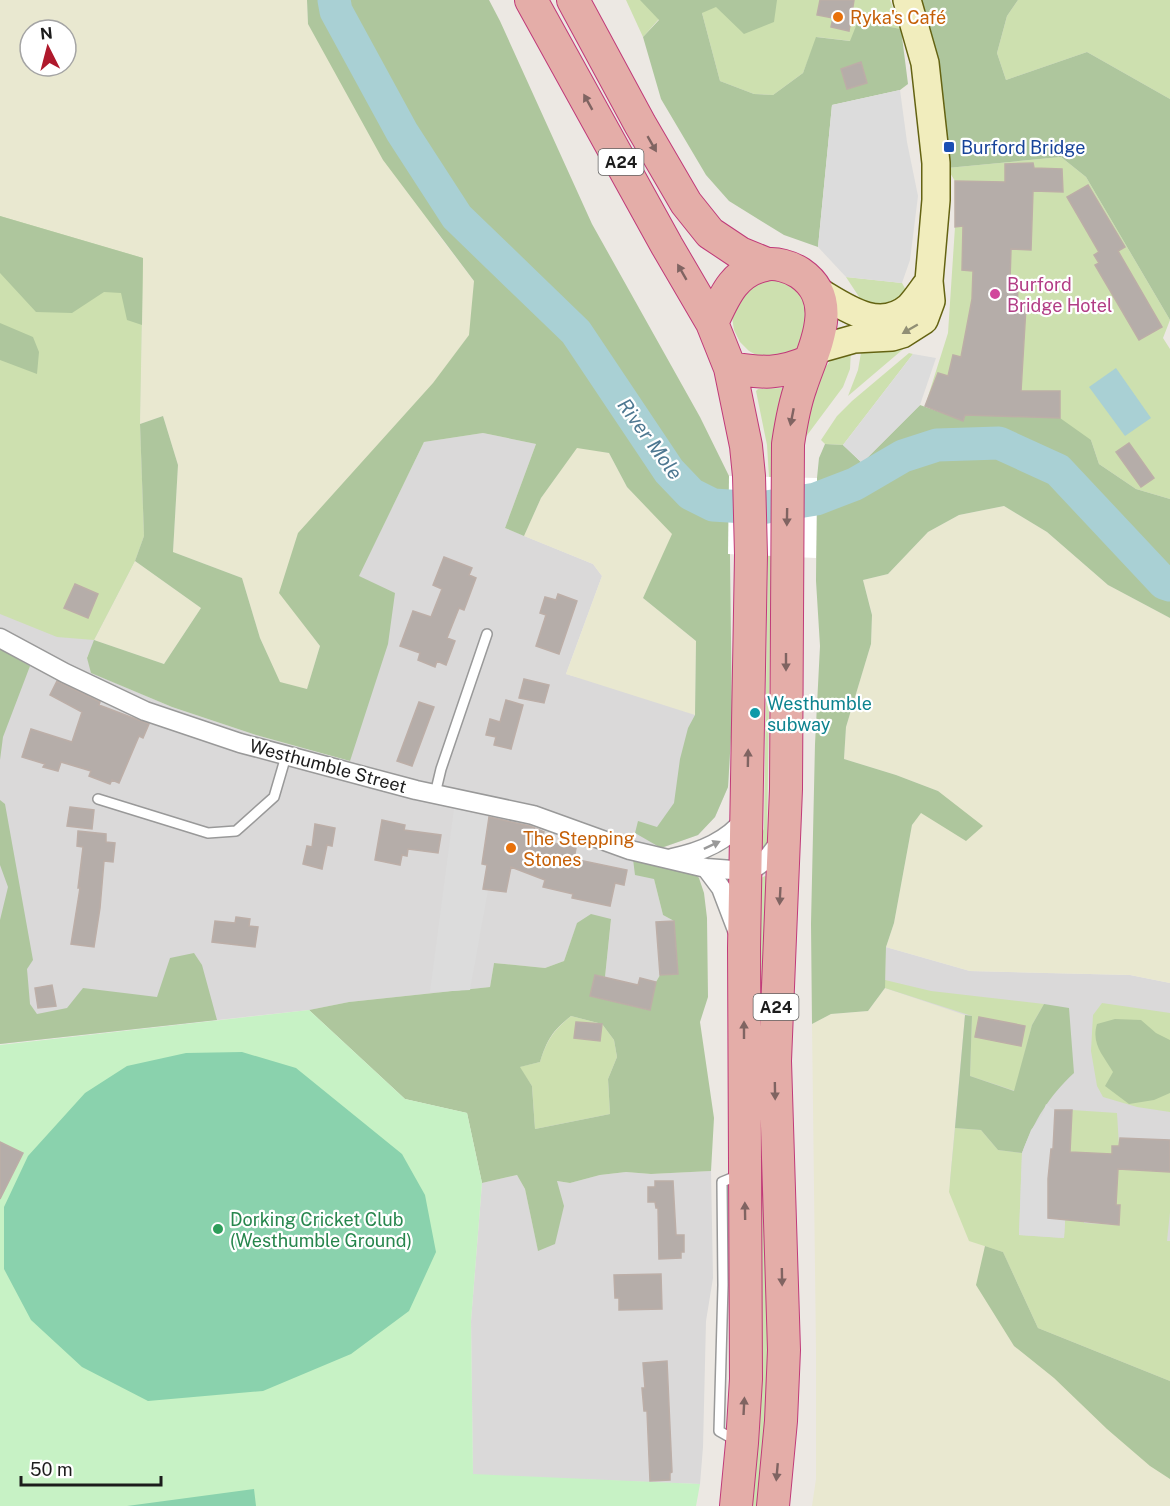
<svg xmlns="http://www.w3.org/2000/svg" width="1170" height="1506" font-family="'Public Sans',sans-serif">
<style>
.residential{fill:#dad9d9}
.farmland{fill:#e9e8d0;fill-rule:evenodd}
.grass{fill:#cde0af}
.forest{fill:#aec69d;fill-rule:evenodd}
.park{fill:#c7f2c5}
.pitch{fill:#8ad2ad}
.parking{fill:#dcdcdc}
.water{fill:#a9d0d4}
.pier{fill:#fff}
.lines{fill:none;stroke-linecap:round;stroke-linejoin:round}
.river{stroke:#a9d0d4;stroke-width:33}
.building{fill:#b5ada9;stroke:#bcaea7;stroke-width:1.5}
.service-casing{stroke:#999;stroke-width:12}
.minor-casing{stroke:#999;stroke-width:21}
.secondary-casing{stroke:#646312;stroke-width:30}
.trunk-casing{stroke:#c03a79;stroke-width:34}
.service{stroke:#fff;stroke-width:9}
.minor{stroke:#fff;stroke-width:18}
.secondary{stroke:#f1edbd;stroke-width:27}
.trunk{stroke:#e4ada8;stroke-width:32}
.oneway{fill:#806462}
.oneway2{fill:#918f75}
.oneway3{fill:#999}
.food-dot{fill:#e8710a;stroke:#fff;stroke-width:2}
.transit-dot{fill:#1a4fb4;stroke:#fff;stroke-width:2}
.hotel-dot{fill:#d1479c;stroke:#fff;stroke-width:2}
.culture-dot{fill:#0f9aa8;stroke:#fff;stroke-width:2}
.leisure-dot{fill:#2e9e5b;stroke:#fff;stroke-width:2}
.labels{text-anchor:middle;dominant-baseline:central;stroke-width:4.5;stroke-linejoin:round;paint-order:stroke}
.shield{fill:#fff;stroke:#606060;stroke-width:1.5}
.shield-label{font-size:16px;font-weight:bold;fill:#1c1c1c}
.food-label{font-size:18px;fill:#c56008;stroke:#fff;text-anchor:start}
.transit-label{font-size:18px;fill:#164399;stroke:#fff;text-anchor:start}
.hotel-label{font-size:18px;fill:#b23c85;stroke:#fff;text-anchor:start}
.culture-label{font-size:18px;fill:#0d838f;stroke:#fff;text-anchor:start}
.street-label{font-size:18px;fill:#1c1c1c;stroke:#fff}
.leisure-label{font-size:18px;fill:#27864d;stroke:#fff;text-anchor:start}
.water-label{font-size:20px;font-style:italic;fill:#4e7891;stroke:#fff}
</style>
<rect width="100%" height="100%" fill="#ece8e3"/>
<path class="residential" d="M0,216L143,258L140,424L144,536L135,561L87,657L92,673L172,707L256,735L350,761L358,577L424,442L483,433L536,444L505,528L593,564L602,576L566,674L732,720L728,787L715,817L698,835L661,848L654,879L663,915L674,921L656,923L660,975L656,982L638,985L605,977L611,920L577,924L564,961L545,968L494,963L490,987L349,1002L309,1010L0,1044Z
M886,947L970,971L1130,975L1170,983V1381L969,1241L885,988Z
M711,1171L713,1278L706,1321L703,1447L700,1484L473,1475L471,1321L482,1183L517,1175L525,1189L538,1250L556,1181L570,1183L600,1175L626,1172L651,1174Z"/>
<path class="farmland" d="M0,0H307L308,24L438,234L474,281L470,335L280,593L320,646L307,689L280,683L260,638L242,578L173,552L178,465L163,416L140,424L143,258L0,216ZM30,30H66V66H30Z
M577,447L609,453L627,487L673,534L643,598L696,641L695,715L566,674L602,576L593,564L524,536L541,498Z
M1004,506L1047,532L1108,585L1170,618V983L1130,975L970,971L886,947L894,923L912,825L921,812L966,841L938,791L896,775L844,759L846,727L871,644L872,614L863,580L888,574L928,532L959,515Z
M135,561L201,608L164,664L94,640Z
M885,988L965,1015L949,1192L1003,1252L1038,1328L1170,1381V1506H812L816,1479V1350L812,1024L831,1014L868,1011Z"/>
<path class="grass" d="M626,0H890L901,29L859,22L851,41L817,37L803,73L773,95L754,94L720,81L702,13L667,10L643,37Z
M1018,0H1170V99L1087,52L1006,80L997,53L1007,16Z
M1061,157L1086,177L1170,320L1163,338L1170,349V499L1136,489L1099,464L1091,440L963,421L925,406L948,333L955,227V181L947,168Z
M0,216L143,258L140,424L144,536L135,561L94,640L57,637L0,614Z
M846,277L902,283L907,292L898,301L867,309Z
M777,280C800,287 802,295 812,315L797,350L786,357H760L749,351L740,342L734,330L732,317L735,305L752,285L764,281Z
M908,345L848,396L858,370L862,347Z
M851,350L850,369L843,387L802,442C810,409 812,360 851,350Z
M909,353L913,354L843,445L825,444L821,440L837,416L852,401Z
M783,388L785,392L776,570L770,631L767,841L766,847L761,855L757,842L764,829L769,477L767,445L756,391L758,389Z
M765,876L769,878L772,1279L763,1506H745L757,880Z
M885,980L931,991L1044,1004L1032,1025L1015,1091L970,1076L972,1016L885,988Z
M1102,1003L1170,1013V1112L1137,1107L1103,1097L1097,1086L1091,1051L1093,1015Z
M571,1016L602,1024L614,1040L617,1057L608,1079L610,1114L535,1129L532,1086L519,1067L540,1062C547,1040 553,1031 571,1016Z
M1072,1110L1117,1113L1119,1146H1112V1154L1084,1153L1081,1194L1085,1202L1084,1223L1119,1225L1120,1206L1116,1205L1118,1169L1170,1172V1212L1167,1241H1170V1381L1038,1328L1003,1252L969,1241L949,1192L955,1128L981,1130L998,1150L1022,1153L1019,1235L1064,1238Z"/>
<path class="forest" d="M307,0H489L500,21L592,224L700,417L729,476L732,720L728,787L715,817L698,835L661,848L635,833L638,821L657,827L674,803L680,759L688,728L695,715L696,641L643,598L672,534L627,487L609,453L577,448L541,498L524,536L505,528L536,444L483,433L424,442L359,576L395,593L388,644L350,761L256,735L172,707L91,673L87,658L94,640L164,664L201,608L135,561L144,536L140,424L163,416L178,465L173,552L242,578L260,638L280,682L307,689L320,646L279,593L298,533L433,383L469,335L474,281L383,160L308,24Z
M640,0H777L774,22L744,34L716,7L702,13L720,81L754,94L773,95L803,73L816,37L850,41L858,21L901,29L908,84L900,90L832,105L818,247L784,235L729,201L706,175L661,99L643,37L659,20Z
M922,0H1018L1007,16L997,53L1006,80L1087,52L1170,99V320L1086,177L1061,157L947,168L932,47Z
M0,216L143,258L142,325L127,320L121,293L104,292L72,313L36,312L0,273Z
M0,323L33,337L39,352L37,374L0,360Z
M920,405L962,420L965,415L1060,418L1091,440L1099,464L1136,489L1170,499V618L1108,585L1047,532L1004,506L959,515L928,532L888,574L863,580L872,615L871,644L846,727L844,759L896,775L938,791L983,826L966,841L921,813L912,825L894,923L886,947L885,988L868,1011L831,1014L812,1024L811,924L815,744L820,646L816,581L817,478L819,458L825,444L843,445L862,463Z
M0,649L30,666L3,737L0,760Z
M0,800L5,804L33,960L27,969L30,1004L37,1014L67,1008L83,988L157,997L170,958L194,953L202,965L217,1020L0,1044V920L8,887L0,865Z
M633,859L693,871L699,878L704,893L707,918L708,997L700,1022L714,1118L711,1171L651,1174L626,1172L600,1175L570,1183L557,1181L564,1206L555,1244L538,1251L525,1189L517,1175L482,1183L467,1113L405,1099L309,1010L349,1002L490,987L494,963L545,968L564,961L577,923L591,914L611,919L605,977L595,975L590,996L649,1010L656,982L660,975L678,973L674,921L663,915L654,879L635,875ZM571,1016L602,1024L614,1040L617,1057L608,1079L610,1114L535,1129L532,1086L520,1067L540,1062C547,1040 552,1031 571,1016Z
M1044,1004L1069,1008L1074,1073C1049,1096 1034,1121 1022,1153L998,1150L981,1130L955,1128L965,1015L972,1016L970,1076L1014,1091L1032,1025Z
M1115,1019L1141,1020L1156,1033L1170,1040V1093L1154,1100L1129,1104L1105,1086L1113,1072C1103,1055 1091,1044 1097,1024Z
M985,1246L1003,1252L1038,1328L1170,1381V1479L1150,1466L1107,1429L1054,1378L1014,1346L976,1285Z"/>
<path class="park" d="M309,1010L405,1099L467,1113L482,1183L471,1321L473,1474L700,1484L696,1506H0V1045Z"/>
<path class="pitch" d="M242,1052L296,1068L402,1154L425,1195L436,1252L409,1311L351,1354L263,1391L148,1401L82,1367L31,1320L4,1269V1207L28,1156L85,1093L127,1066L186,1053Z
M254,1489L256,1506H127Z"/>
<path class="parking" d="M900,90L907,142L918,196L910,260L902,283L846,277L818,247L832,105Z
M913,354L936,358L920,405L862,463L843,445Z
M454,809L489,817L482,864L487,865L483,888L488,890L470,990L430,992Z
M1046,1104L1055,1110H1072L1064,1238L1019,1235L1022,1153L1031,1130L1043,1114Z"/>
<path class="water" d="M1116,368L1151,418L1125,436L1089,387Z"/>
<path class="pier" d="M729,476L817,478L816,558L728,554Z"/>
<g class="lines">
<path class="river" d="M334,0L336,11L402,132L457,217L576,332L669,471L691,494L713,505L761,508L816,499L855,484L903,456L937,445L999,443L1058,470L1164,583L1170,585"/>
</g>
<path class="building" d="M820,0H854L849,31L831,27L833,18L817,15Z
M861,62L867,83L847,89L841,69Z
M1033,163L1034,168L1062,169L1063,192L1033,191L1031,250L1011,249L1010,280L1018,289L1017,306L1026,307L1021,391H1060V418L965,415L963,421L925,406L938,373L948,376L953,355L961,357L972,299L973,271L962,270L963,226L955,227V181L1005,182V164Z
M1088,185L1125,247L1118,251L1162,327L1139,340L1095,265L1099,263L1094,255L1099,252L1067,197Z
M1129,443L1154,478L1141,487L1116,452Z
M444,557L472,568L469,575L476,578L464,610L459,608L447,638L455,641L446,665L437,661L435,667L418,660L420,653L400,646L413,611L431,617L442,589L433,585Z
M75,584L98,594L88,618L64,608Z
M558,594L577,601L559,654L536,646L546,615L540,613L545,597L556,600Z
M524,679L549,685L544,703L519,698Z
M57,681L100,702L99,705L149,724L143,738L139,736L119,783L112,780L110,784L89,776L91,771L61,762L58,771L43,767L45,764L22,757L31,729L72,742L82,712L50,695Z
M506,700L523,705L511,749L494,745L496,737L486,735L490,719L500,722Z
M419,702L434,707L412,766L397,761Z
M70,807L94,810L92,829L67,826Z
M489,817L530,826L544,832L541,840L576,848L574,859L627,870L624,885L615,883L610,906L572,898L573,894L543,887L545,880L511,867L506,892L483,889L487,865L482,864Z
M382,820L405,825L404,830L441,835L438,853L408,849L407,856L402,855L400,865L375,860Z
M315,824L335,828L332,846L327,845L322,869L303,864L307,846L312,847Z
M78,831L106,834V842L115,843L113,862L104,861L100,908L94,947L71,944L80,888H78L83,847L77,846Z
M236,917L250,919L249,926L258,927L255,947L212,942L215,921L235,923Z
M674,921L678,974L660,975L656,922Z
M595,975L638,985L640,978L656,982L650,1010L590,996Z
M52,985L56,1006L38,1008L35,988Z
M979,1017L1025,1026L1021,1046L975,1037Z
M576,1022L602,1024L600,1041L574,1038Z
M1055,1110H1072L1070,1152L1112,1154V1146H1119L1120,1138L1170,1140V1172L1118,1169L1116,1205H1120L1119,1225L1048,1218V1179L1051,1149H1053Z
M0,1142L23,1153L0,1199Z
M655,1181H673L676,1235H684V1252H681V1258L659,1259L658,1208H656L655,1202H648V1187H655Z
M661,1274L662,1309L619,1310V1298H615L614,1275Z
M667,1361L672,1472L670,1473V1480L650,1481L647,1411H644L642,1388H645L643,1363Z"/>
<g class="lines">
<defs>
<path id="service" d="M435,794L441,769L487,634
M98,799L208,833L236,831L274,797L286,756
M735,1440L719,1431L723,1285L722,1182L739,1175"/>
<path id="minor" d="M0,638L65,673L145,711L240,743L416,790L533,815L630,850L706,868L746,871L756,867L766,860L782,839
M672,858C702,852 727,841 746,818
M706,868L721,888L737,930"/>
<path id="secondary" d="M818,291C845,307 879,333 909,307C916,300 923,289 929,281
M815,350L854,339L892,337L902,334L924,320L931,301L929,281L936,200V163L925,63L907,0"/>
<path id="trunk" d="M531,0L667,246L712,323L730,368L746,446L749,476L751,555L744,948L746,1379L742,1443L736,1506
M573,0L640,124L686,203L710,233L740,253L767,264
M712,323C724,297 734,271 765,265C775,262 791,267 800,273C841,301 813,349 801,386C794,405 791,424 788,444L786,789L775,1061L784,1350L781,1421L773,1506
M730,368C762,373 779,375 810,361"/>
</defs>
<use href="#service" class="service-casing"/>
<use href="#minor" class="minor-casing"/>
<use href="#secondary" class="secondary-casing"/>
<use href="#trunk" class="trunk-casing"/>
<use href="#service" class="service"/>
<use href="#minor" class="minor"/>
<use href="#secondary" class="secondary"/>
<use href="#trunk" class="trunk"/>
</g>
<defs><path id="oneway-solid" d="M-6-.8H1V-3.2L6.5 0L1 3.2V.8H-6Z" transform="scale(1.5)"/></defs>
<g class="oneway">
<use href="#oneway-solid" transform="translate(588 102) rotate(-119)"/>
<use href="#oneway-solid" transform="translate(652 144) rotate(60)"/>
<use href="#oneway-solid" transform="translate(682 272) rotate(-120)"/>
<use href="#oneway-solid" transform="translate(792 417) rotate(101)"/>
<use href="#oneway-solid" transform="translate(787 517) rotate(91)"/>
<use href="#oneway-solid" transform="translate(786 662) rotate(90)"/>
<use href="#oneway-solid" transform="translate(748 758) rotate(-89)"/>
<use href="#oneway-solid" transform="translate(780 896) rotate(93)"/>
<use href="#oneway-solid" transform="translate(744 1030) rotate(-90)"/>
<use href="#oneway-solid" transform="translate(775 1091) rotate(89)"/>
<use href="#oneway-solid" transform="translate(745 1211) rotate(-91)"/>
<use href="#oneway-solid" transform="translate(782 1277) rotate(89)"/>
<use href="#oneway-solid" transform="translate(744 1406) rotate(-87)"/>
<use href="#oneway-solid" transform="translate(777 1472) rotate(95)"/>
</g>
<use class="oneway2" href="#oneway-solid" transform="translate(910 329) rotate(150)"/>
<use class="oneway3" href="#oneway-solid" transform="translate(712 845) rotate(-25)"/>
<g class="food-dot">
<circle cx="838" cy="17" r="6"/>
<circle cx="511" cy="848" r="6"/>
</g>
<rect class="transit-dot" x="943" y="141" width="12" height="12" rx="3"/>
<circle class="hotel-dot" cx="995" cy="294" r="6"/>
<circle class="culture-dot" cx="755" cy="713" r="6"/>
<circle class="leisure-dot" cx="218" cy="1229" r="6"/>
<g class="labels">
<g class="shield">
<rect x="598.5" y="149" width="45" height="26" rx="4.5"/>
<rect x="753.5" y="994" width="45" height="26" rx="4.5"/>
</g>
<g class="shield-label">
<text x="621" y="162">A24</text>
<text x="776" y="1007">A24</text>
</g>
<g class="food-label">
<text x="850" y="17">Ryka's Café</text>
<text x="523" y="838">The Stepping<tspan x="523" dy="21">Stones</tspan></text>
</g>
<g class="transit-label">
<text x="961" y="147">Burford Bridge</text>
</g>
<g class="hotel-label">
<text x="1007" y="284">Burford<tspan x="1007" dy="21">Bridge Hotel</tspan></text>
</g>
<g class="culture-label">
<text x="767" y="703">Westhumble<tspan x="767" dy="21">subway</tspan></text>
</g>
<g class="street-label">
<text transform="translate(328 766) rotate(15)">Westhumble Street</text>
</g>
<g class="leisure-label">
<text x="230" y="1219">Dorking Cricket Club<tspan x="230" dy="21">(Westhumble Ground)</tspan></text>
</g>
<g class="water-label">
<text transform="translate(650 439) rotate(54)">River Mole</text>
</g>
</g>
<g transform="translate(48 48) rotate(354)"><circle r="28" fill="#ffffff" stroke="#a4a4a4" stroke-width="1.5"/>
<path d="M0-4.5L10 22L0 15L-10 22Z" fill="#af192c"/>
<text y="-9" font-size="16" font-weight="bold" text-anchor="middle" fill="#1c1c1c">N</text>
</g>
<path d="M21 1476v9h140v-9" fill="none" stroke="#1c1c1c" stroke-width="3"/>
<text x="30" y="1476" font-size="18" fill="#1c1c1c" stroke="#ffffff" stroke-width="4.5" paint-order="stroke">50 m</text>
</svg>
